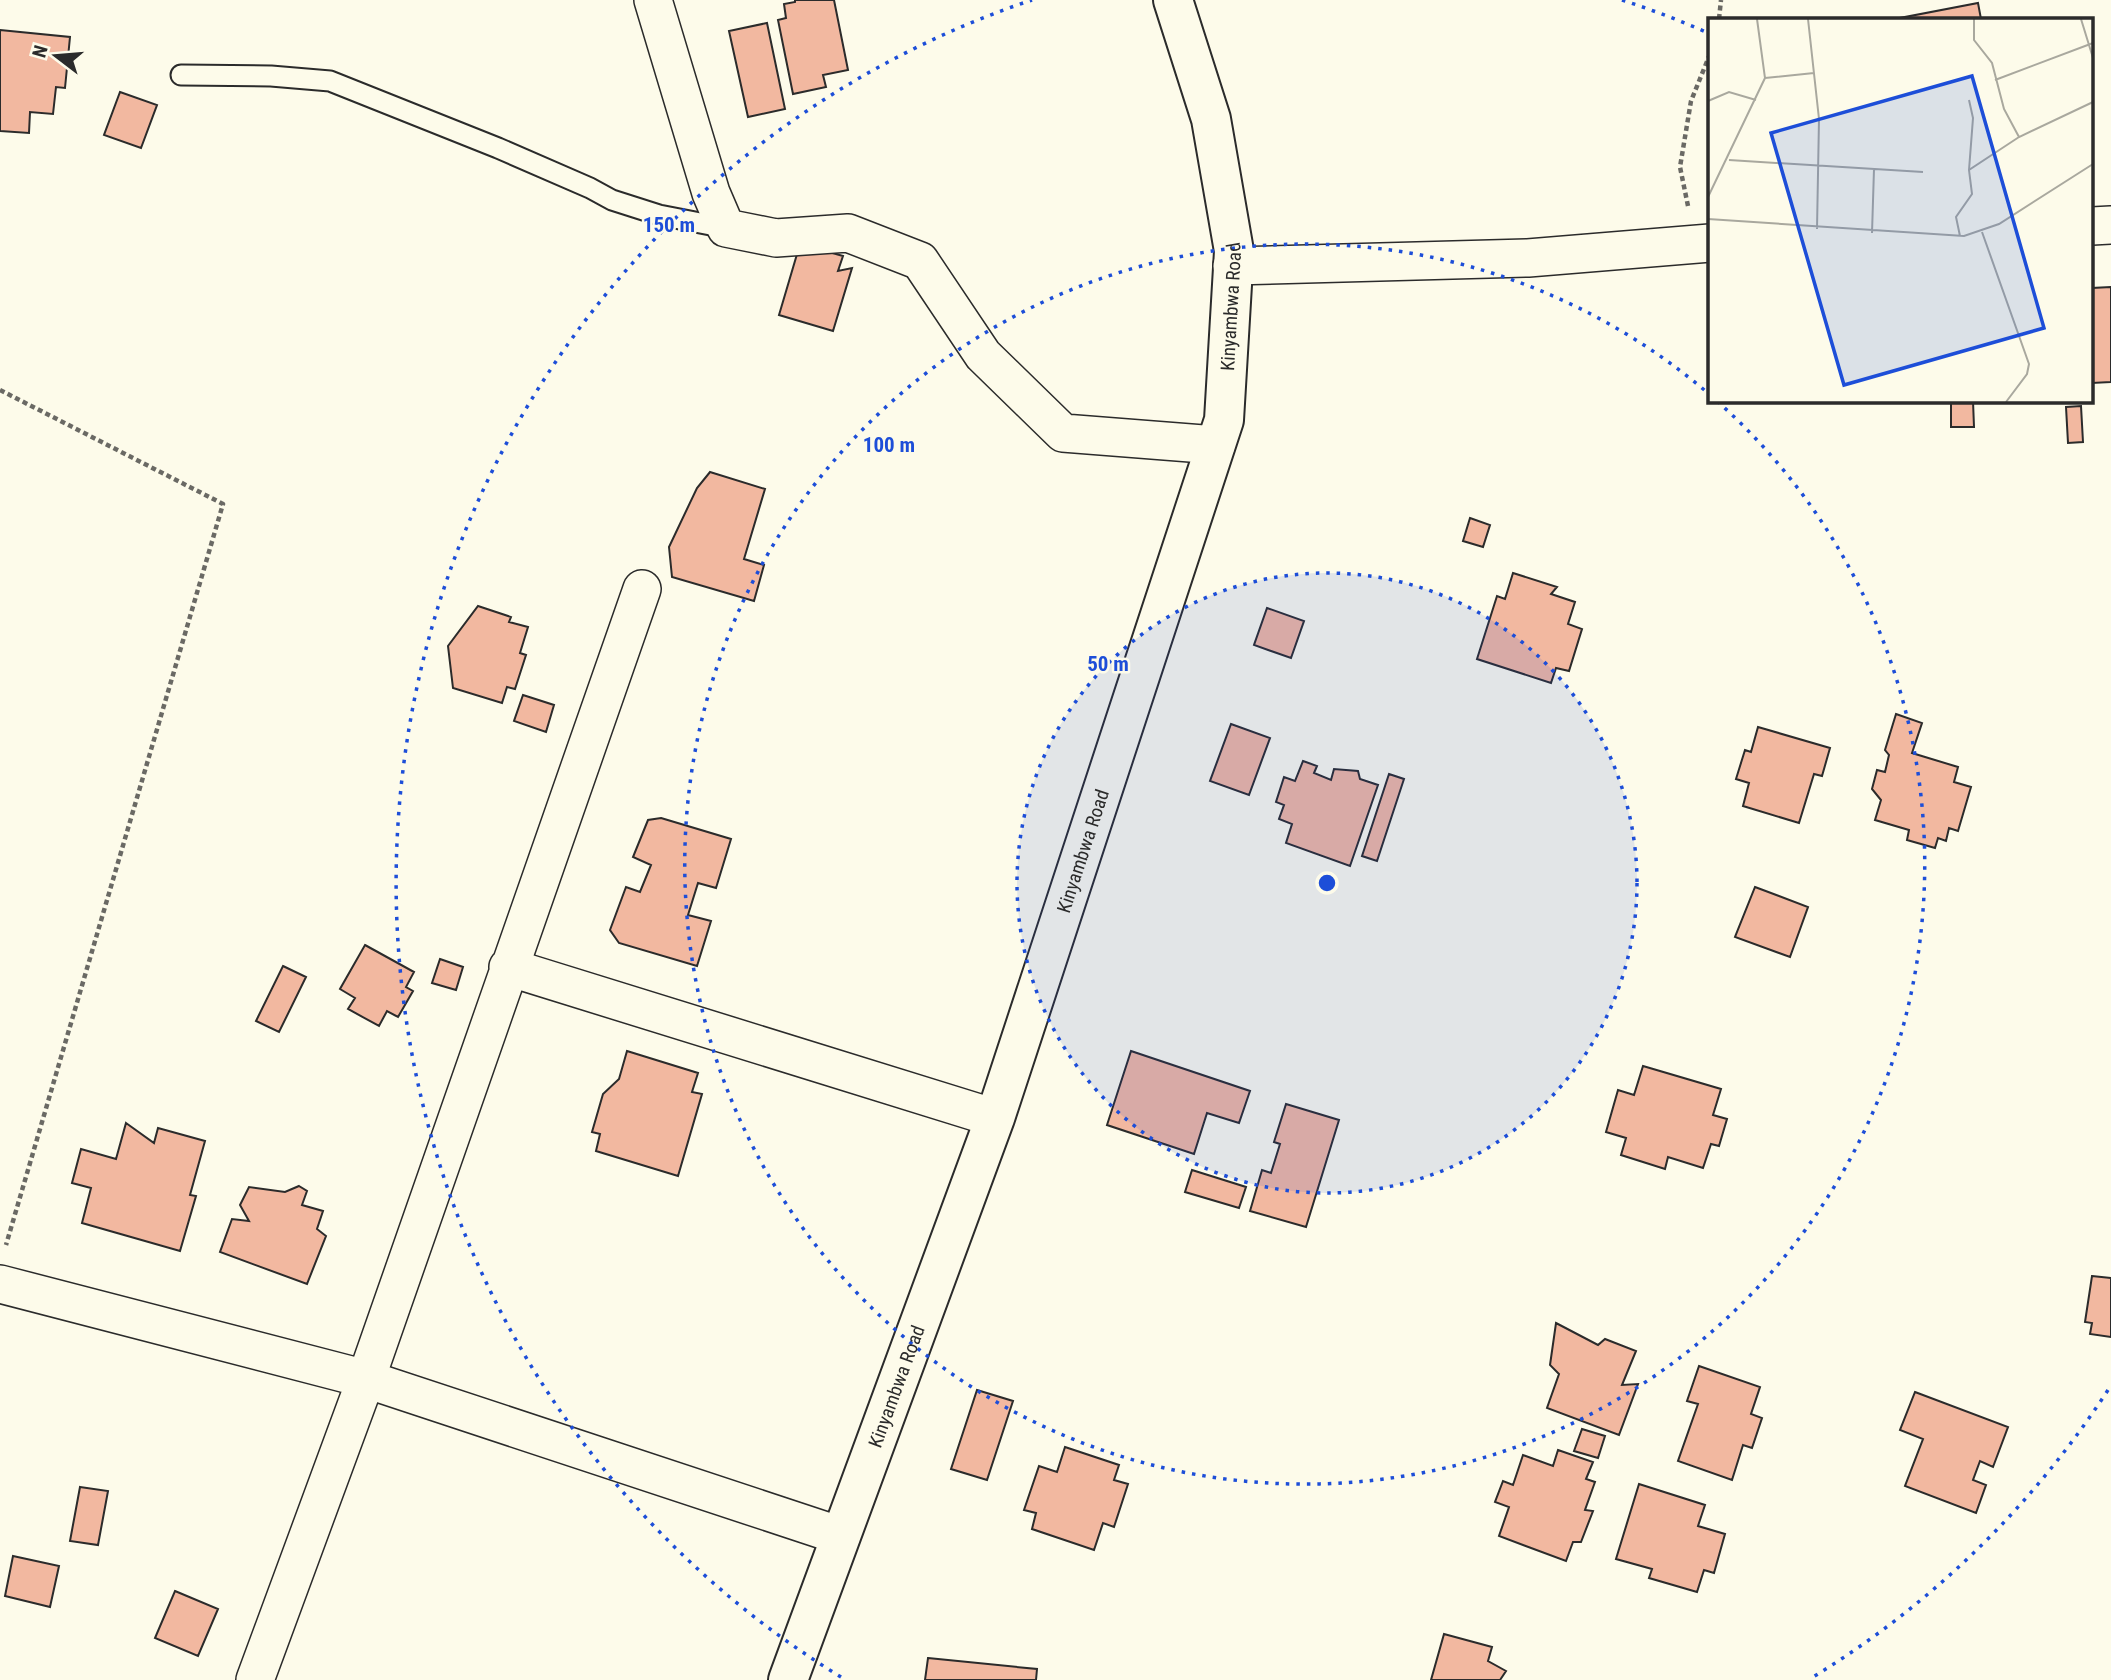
<svg xmlns="http://www.w3.org/2000/svg" width="2111" height="1680" font-family="'Roboto Condensed',sans-serif">
<style>
.building{fill:#f2b8a0;stroke:#2b2b2b;stroke-width:2}
.lines{fill:none;stroke-linecap:round;stroke-linejoin:round}
.service-casing{stroke:#2b2b2b;stroke-width:23}
.minor-casing{stroke:#2b2b2b;stroke-width:40}
.tertiary-casing{stroke:#2b2b2b;stroke-width:42}
.path{stroke:#6a6964;stroke-width:4.5;stroke-dasharray:5 3.5;stroke-linecap:butt}
.service{stroke:#fdfbea;stroke-width:19}
.minor{stroke:#fdfbea;stroke-width:37}
.tertiary{stroke:#fdfbea;stroke-width:38}
.ring{fill:none;stroke:#1d4ed8;stroke-width:3.5;stroke-dasharray:3.5 7}
.labels{text-anchor:middle;dominant-baseline:central;stroke-width:5;stroke-linejoin:round;paint-order:stroke}
.street-label{font-size:19px;fill:#2b2b2b;stroke:#fdfbea}
.inset-road{fill:none;stroke:#a9a89e;stroke-width:2}
.view{fill:#1d4ed8;fill-opacity:0.15;stroke:#1d4ed8;stroke-width:3.5}
.inset-edge{fill:none;stroke:#2b2b2b;stroke-width:3.5}
.centre{fill:#1d4ed8;stroke:#fdfbea;stroke-width:3.5}
.ring-label{font-size:21px;text-anchor:middle;font-weight:bold;fill:#1d4ed8;stroke:#fdfbea;stroke-width:5;stroke-linejoin:round;paint-order:stroke}
</style>
<rect width="100%" height="100%" fill="#fdfbea"/>
<path class="building" d="M795,0H834L848,70L823,75L826,87L793,94L778,20L786,18L784,4L795,2Z
M1978,3L1981,19H1901L1900,18Z
M767,23L785,109L748,117L729,31Z
M0,30L70,37L65,88L56,87L53,114L30,112L29,133L0,131Z
M120,92L157,105L141,148L104,135Z
M800,244L843,256L838,271L852,268L833,331L779,315Z
M2111,287V382L2092,383V288Z
M1951,401H1973L1974,427H1951Z
M2081,406L2083,442L2068,443L2066,407Z
M710,472L765,489L744,559L764,565L754,601L672,577L669,547L697,488Z
M1470,518L1490,525L1483,547L1463,541Z
M1513,573L1557,587L1551,594L1575,602L1568,624L1582,629L1569,671L1556,668L1551,683L1477,659L1497,596L1505,599Z
M478,606L511,617L509,622L528,627L520,653L526,655L515,689L507,687L502,703L453,688L448,646Z
M1267,608L1304,621L1291,658L1254,645Z
M523,695L554,705L546,732L514,721Z
M1896,714L1922,723L1912,753L1958,767L1954,782L1971,787L1958,831L1949,828L1946,841L1938,838L1935,848L1907,840L1909,830L1875,820L1881,800L1872,789L1877,770L1885,772L1889,755L1885,750Z
M1231,724L1270,738L1249,795L1210,781Z
M1758,727L1830,748L1822,776L1814,774L1799,823L1743,806L1749,783L1736,779L1745,750L1751,752Z
M1303,761L1317,766L1314,773L1331,780L1334,769L1358,771L1360,779L1378,785L1350,866L1286,843L1292,824L1279,819L1284,805L1276,802L1284,777L1295,781Z
M1389,774L1404,779L1377,861L1362,856Z
M661,818L731,839L716,888L698,883L688,915L711,921L697,966L619,943L610,930L626,887L640,892L651,865L633,857L648,820Z
M1755,887L1808,907L1790,957L1735,937Z
M365,945L414,972L406,987L413,991L398,1017L387,1011L379,1026L348,1009L355,998L340,989Z
M440,959L463,967L456,990L432,983Z
M283,966L306,977L279,1032L256,1021Z
M627,1051L698,1073L692,1092L702,1094L678,1176L596,1151L600,1134L592,1132L603,1094L619,1079Z
M1131,1051L1250,1091L1239,1123L1207,1113L1194,1154L1107,1125Z
M1643,1066L1721,1089L1713,1115L1727,1119L1719,1146L1711,1144L1703,1168L1668,1157L1665,1169L1621,1155L1626,1138L1606,1132L1618,1090L1634,1095Z
M1286,1104L1339,1120L1306,1227L1250,1211L1262,1170L1271,1173L1280,1144L1274,1142Z
M126,1123L154,1143L158,1128L205,1141L190,1195L196,1196L180,1251L82,1223L91,1188L72,1183L81,1149L116,1159Z
M1192,1170L1246,1187L1239,1208L1185,1192Z
M299,1186L307,1191L302,1205L323,1211L317,1229L326,1236L307,1284L220,1252L232,1219L249,1221L240,1205L249,1187L285,1192Z
M2092,1276L2111,1278V1337L2090,1334L2092,1323L2085,1322Z
M1556,1323L1598,1345L1605,1339L1636,1351L1622,1385L1638,1384L1619,1435L1547,1408L1559,1374L1550,1365Z
M1699,1366L1760,1387L1751,1414L1762,1418L1752,1448L1743,1445L1732,1480L1678,1461L1698,1404L1687,1401Z
M977,1390L1013,1401L987,1480L951,1469Z
M1915,1392L2008,1427L1993,1467L1980,1461L1973,1480L1986,1485L1976,1513L1905,1486L1923,1439L1900,1430Z
M1582,1429L1605,1436L1598,1458L1574,1451Z
M1065,1447L1119,1465L1114,1480L1128,1484L1114,1527L1103,1523L1094,1550L1032,1529L1036,1513L1024,1510L1039,1466L1057,1472Z
M1558,1450L1593,1462L1586,1479L1595,1482L1585,1510L1593,1511L1581,1542H1573L1566,1561L1499,1536L1509,1507L1495,1502L1503,1481L1513,1485L1523,1455L1553,1466Z
M1639,1484L1705,1505L1698,1526L1725,1534L1714,1573L1704,1570L1697,1592L1649,1578L1652,1569L1616,1559Z
M80,1487L108,1491L98,1545L70,1541Z
M13,1556L59,1566L50,1607L5,1596Z
M175,1591L218,1609L198,1656L155,1638Z
M1444,1634L1492,1647L1488,1661L1506,1671L1500,1680H1431Z
M928,1658L1037,1669L1036,1680H925Z"/>
<g class="lines">
<defs>
<path id="service" d="M181,75L271,76L330,81L498,148L590,188L612,200L659,215L726,228"/>
<path id="minor" d="M653,0L711,193L726,228L776,238L848,233L920,261L983,355L1063,433L1216,445
M2092,226L2111,225
M1232,266L1528,258L1710,243
M508,967L995,1118
M0,1284L366,1379L841,1536
M255,1680L366,1379L642,589"/>
<g id="tertiary">
<path id="s1" d="M788,1680L995,1118L1224,420L1234,251L1211,119L1173,0"/>
</g>
</defs>
<use href="#service" class="service-casing"/>
<use href="#minor" class="minor-casing"/>
<use href="#tertiary" class="tertiary-casing"/>
<path class="path" d="M1719,19L1721,0
M1688,206L1680,167L1691,101L1710,54
M0,390L223,504L6,1245"/>
<use href="#service" class="service"/>
<use href="#minor" class="minor"/>
<use href="#tertiary" class="tertiary"/>
</g>
<circle cx="1327" cy="883" r="310" fill="#1d4ed8" fill-opacity=".12"/>
<g class="ring">
<circle cx="1327" cy="883" r="310"/>
<path d="M1717 401A620 620 0 1 1 1709 394"/>
<path d="M2108 1390A931 931 0 0 1 1813 1677M841 1677A931 931 0 0 1 1032 0M1622 0A931 931 0 0 1 1706 32"/>
</g>
<g class="labels">
<g class="street-label">
<text stroke="none"><textPath href="#s1" startOffset="1447">Kinyambwa Road</textPath></text>
<text stroke="none"><textPath href="#s1" startOffset="880">Kinyambwa Road</textPath></text>
<text stroke="none"><textPath href="#s1" startOffset="313">Kinyambwa Road</textPath></text>
</g>
</g>
<g transform="translate(1708 18)">
<rect width="385" height="385" fill="#fdfbea"/>
<path class="inset-road" d="M100,1L111,101L109,211M266,1V22L284,45L296,91L311,119M373,1L385,40M57,60L106,55M287,62L385,25M261,82L265,100L261,152M0,83L21,74L48,82M21,142L215,154M0,179L57,60L49,1M0,201L256,218L291,206L385,146M274,214L321,346L319,356L298,384M164,215L166,151M252,218L248,199L264,176L261,152L311,119L385,84"/>
<path class="view" d="M264,58L336,310L136,367L63,115Z"/>
<rect width="385" height="385" class="inset-edge"/>
</g>
<circle cx="1327" cy="883" r="10" class="centre"/>
<g class="ring-label">
<text x="669" y="232">150 m</text>
<text x="889" y="452">100 m</text>
<text x="1108" y="671">50 m</text>
</g>
<g transform="translate(56 56) rotate(286)" stroke="#fdfbea" stroke-width="5" paint-order="stroke">
<path d="M0-5L12 26L0 18L-12 26Z" fill="#2b2b2b"/>
<text y="-10" font-size="19" font-weight="bold" text-anchor="middle" fill="#2b2b2b">N</text>
</g>
</svg>
